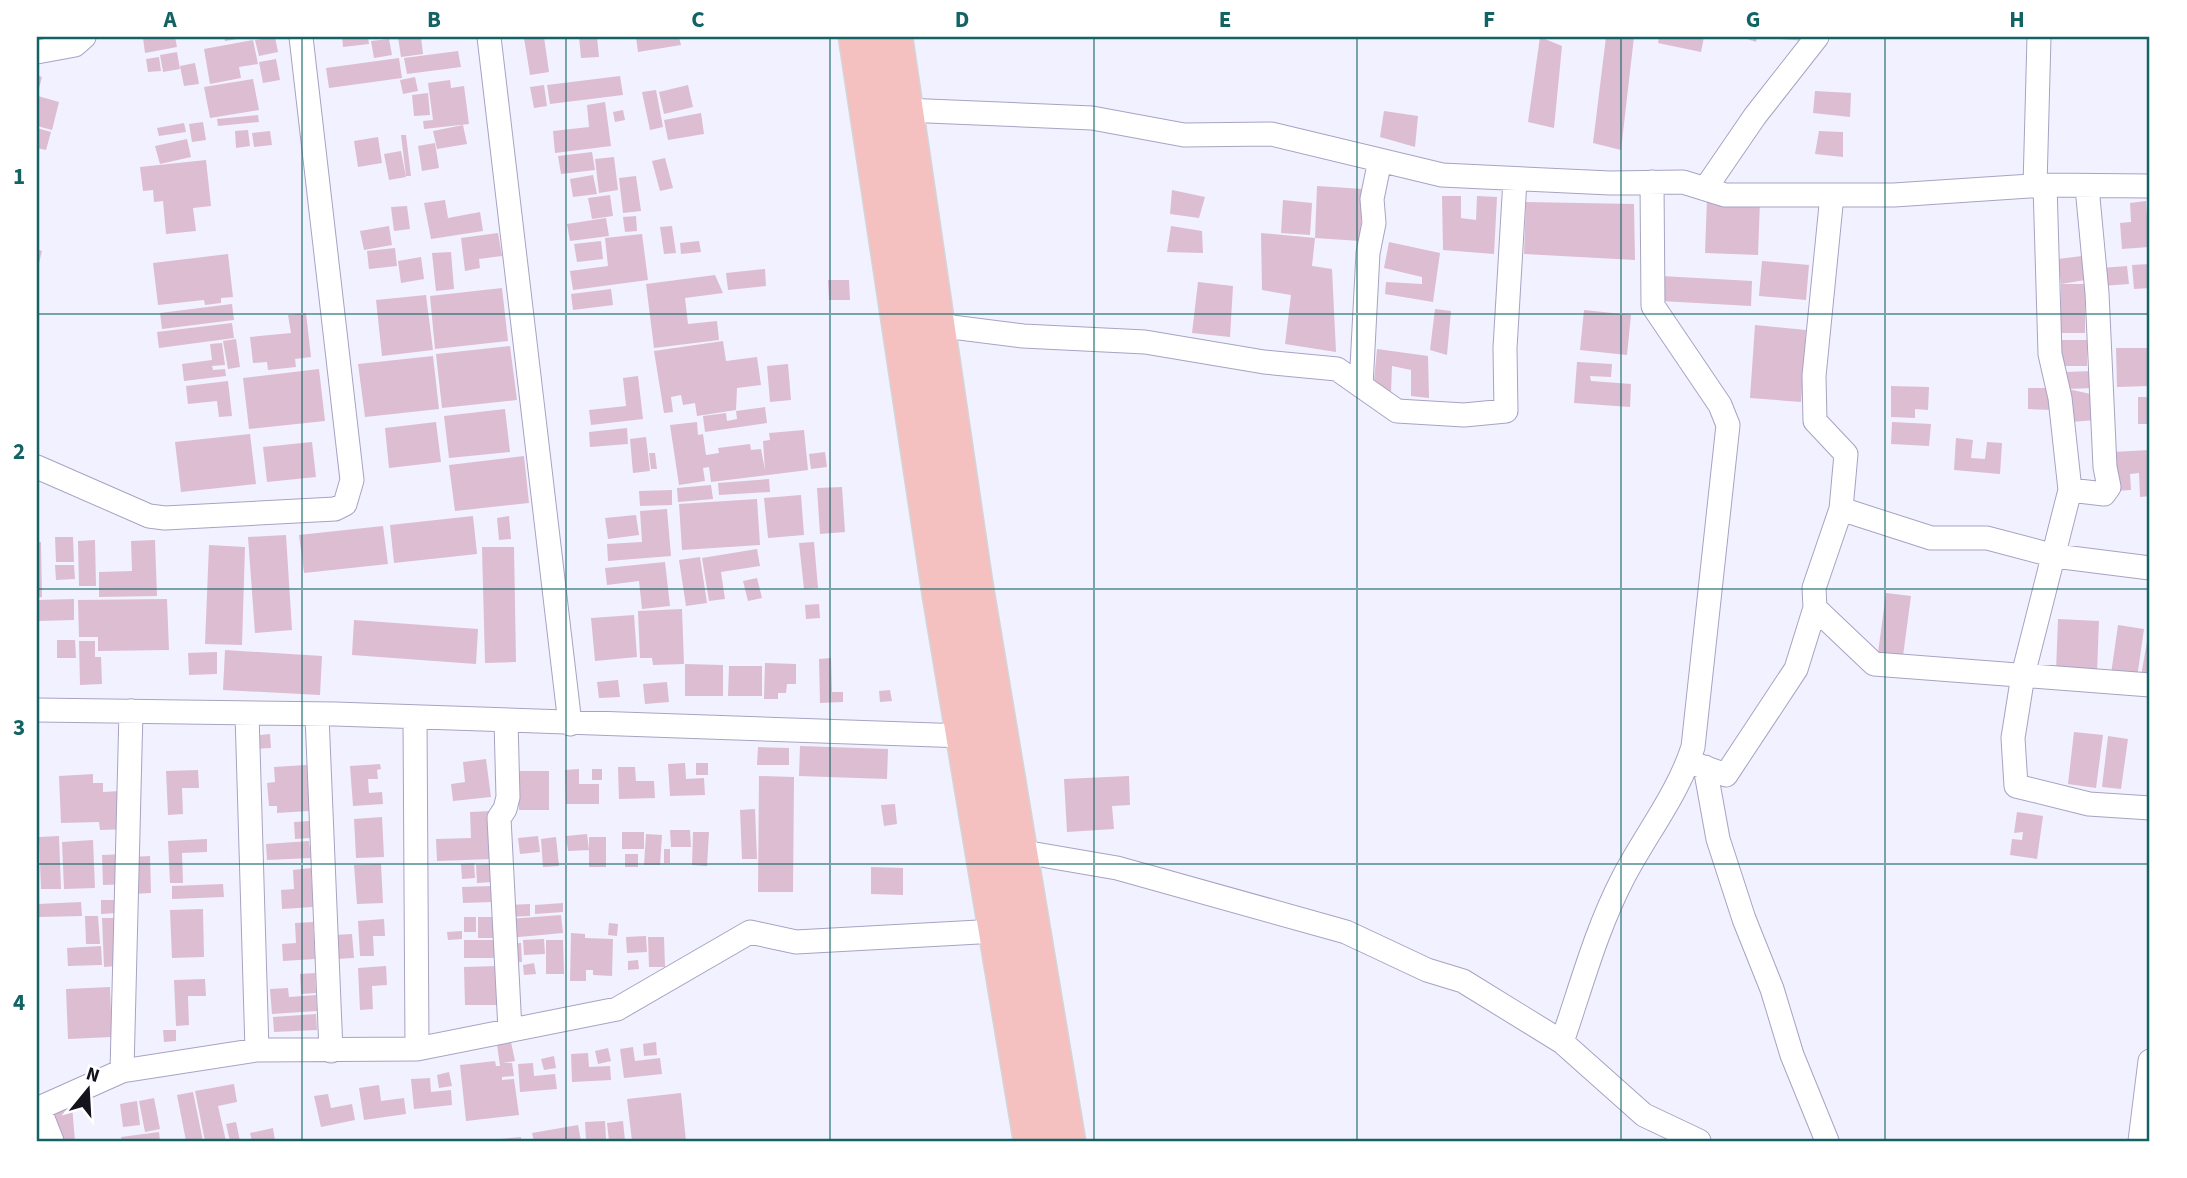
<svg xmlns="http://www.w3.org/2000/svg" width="2187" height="1178" font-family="'Source Sans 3',sans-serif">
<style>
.building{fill:#ddbdd1}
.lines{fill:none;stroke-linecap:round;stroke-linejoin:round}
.street-casing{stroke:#a7a3c3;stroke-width:25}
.highway-casing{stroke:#d5d4d6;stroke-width:41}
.street{stroke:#fff;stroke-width:23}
.highway{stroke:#f4c0c0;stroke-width:38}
.grid{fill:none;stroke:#136364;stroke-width:2;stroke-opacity:0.55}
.neatline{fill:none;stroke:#136364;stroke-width:2.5}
.grid-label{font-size:23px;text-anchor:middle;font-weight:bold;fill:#136364}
</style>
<rect width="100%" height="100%" fill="#f2f1ff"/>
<path class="building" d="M150,37H175L177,47L145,53L143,38Z
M224,37H244V38L225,41Z
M275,37L278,52L259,56L255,40Z
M342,37H368L369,44L343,47Z
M398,37H421L423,54L401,57Z
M544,37L549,72L530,75L524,38Z
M579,37H597L599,57L581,58Z
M636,37H679L681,45L638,52Z
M1540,37L1562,46L1554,128L1528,122Z
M1606,37H1634L1621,150L1593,143Z
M1659,37H1704L1701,52L1658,43Z
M1741,37H1757L1756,42Z
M1780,37H1806V41L1780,39Z
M389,39L392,55L374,58L371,41Z
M253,40L258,64L239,67L241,78L210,84L204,49Z
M458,51L461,67L407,74L404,58Z
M177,52L180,69L163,72L160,55Z
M159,57L161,71L148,72L146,59Z
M399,58L402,78L329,88L326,68Z
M276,59L280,80L263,83L259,62Z
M195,63L199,84L184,86L180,66Z
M37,75L42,77L38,92H37Z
M620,76L623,95L550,104L547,85Z
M415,77L418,91L403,94L400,80Z
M253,79L259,110L210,118L204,87Z
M450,80L451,88L464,86L469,124L424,129L423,121L433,120L428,83Z
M544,85L547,106L534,108L530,87Z
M688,85L693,107L664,114L659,92Z
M656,90L663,127L650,130L642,92Z
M1815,91L1851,93L1850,117L1813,113Z
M428,93L430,115L414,116L412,95Z
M38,96L59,102L52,130L37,126Z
M605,102L611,146L555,153L553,131L589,127L587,105Z
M623,110L625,120L615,122L613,112Z
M1384,111L1418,116L1415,147L1380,137Z
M701,113L704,134L668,140L664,120Z
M258,115L259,122L218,126L217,119Z
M203,122L206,140L192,142L189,124Z
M184,123L186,132L159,136L157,128Z
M463,125L467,144L437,149L433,131Z
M37,128L51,132L46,150L37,148Z
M248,130L250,146L236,148L235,131Z
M270,131L272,145L254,147L252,133Z
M1819,131L1843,132V157L1815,154Z
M401,135H406L411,176H406Z
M378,137L382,163L358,167L354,141Z
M187,139L191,157L160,164L155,146Z
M435,143L439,168L422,171L418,146Z
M401,151L406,177L389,180L384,154Z
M592,152L595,170L561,174L558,156Z
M614,157L618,190L599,193L595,159Z
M665,158L673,188L660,191L652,161Z
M206,160L211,206L193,208L196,231L166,234L163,201L154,202L153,190L143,191L140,167Z
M593,175L597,194L573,197L570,179Z
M636,176L641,211L623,213L619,178Z
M1317,186L1363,189L1360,241L1315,238Z
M1172,190L1205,197L1199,218L1170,214Z
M610,195L613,216L592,219L588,198Z
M1442,196H1461V218L1476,220L1477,196L1497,197L1494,254L1443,250Z
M1707,199L1760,201L1758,255L1705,253Z
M445,200L448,218L480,212L483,231L431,239L424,203Z
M1283,200L1312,203L1310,235L1281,233Z
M2146,201L2149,247L2122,249L2120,223L2131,222L2130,203Z
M1526,202L1634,204L1635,260L1524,254Z
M407,206L410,229L394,231L391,207Z
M636,216L637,231L625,232L623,217Z
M606,218L609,236L570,241L567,224Z
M389,226L392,245L364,250L360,231Z
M672,226L676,253L664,254L660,227Z
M1171,226L1202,231L1203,253L1167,252Z
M498,233L502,256L479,259L480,268L465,271L461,238Z
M1261,233L1315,238L1312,266L1332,269L1336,352L1285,344L1291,295L1262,290Z
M642,234L648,280L573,290L570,271L608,266L605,238Z
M601,241L603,259L577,262L574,244Z
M699,241L701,252L681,254L680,243Z
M1389,242L1440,253L1433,302L1385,294L1386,282L1422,284V277L1384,268Z
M395,248L397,266L369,269L367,251Z
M37,249L42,251L38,267H37Z
M451,252L454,289L436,291L432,253Z
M228,254L233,297L221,298V303L205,305L204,300L158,305L153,263Z
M2082,256L2085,280L2061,284L2058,259Z
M421,257L424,279L401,283L398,261Z
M1762,261L1809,265L1806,300L1759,296Z
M2150,264V288L2134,289L2132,265Z
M2127,266L2129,284L2102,286L2101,268Z
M765,269L766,286L728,290L726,273Z
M715,275L723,293L685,298L688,324L717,321L719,340L654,348L646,284Z
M1661,276L1752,281L1751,306L1660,301Z
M828,280H849L850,300H829Z
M1198,282L1233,286L1230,337L1192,333Z
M2061,284H2085V333H2061Z
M502,288L508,341L435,349L430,296Z
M611,289L613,305L573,310L571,294Z
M426,295L433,350L382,356L376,300Z
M232,304L234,320L162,329L160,313Z
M1435,309L1451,311L1447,355L1430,350Z
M1584,310L1631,315L1627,355L1580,350Z
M306,313L311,357L295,359L296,367L268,370L267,362L253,363L250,337L291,333L288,315Z
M232,323L234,338L159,348L157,332Z
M1755,325L1806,330L1801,402L1750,398Z
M236,339L240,367L228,369L223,341Z
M2062,340H2087V366H2062Z
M723,341L726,361L757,357L761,385L737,388L736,410L697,416L695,403L683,405L681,395L671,397L673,412L664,413L654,351Z
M222,343L225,365L212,366L213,370L225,369L226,376L184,381L182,364L212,360L210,344Z
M510,346L517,400L442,408L436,354Z
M2116,348H2150V386L2117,387Z
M1377,349L1428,356L1429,398L1411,396V370L1392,366L1391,393L1373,392Z
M433,356L439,409L365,417L358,364Z
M1577,362L1612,364L1611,377L1590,376L1591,381L1631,384L1630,407L1574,403Z
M788,364L791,400L770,402L767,366Z
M319,369L325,421L249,429L243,378Z
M2092,371L2093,388L2068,389L2067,372Z
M638,376L643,419L591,425L589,410L626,406L623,378Z
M228,381L232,416L219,417L217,401L188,404L186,386Z
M1891,386L1929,387L1928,410L1915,409V418L1891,417Z
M2028,388H2052V410L2028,409Z
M2068,389L2095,395L2096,420L2071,422Z
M2138,397H2150V424H2138Z
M765,407L767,423L705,432L703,416L726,413L727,421L737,419L736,411Z
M505,409L510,452L449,458L444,416Z
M436,422L441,462L389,468L385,428Z
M697,422L698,435L703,434L706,455L719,453L718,448L750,444L751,450L761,449L765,470L763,441L770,440L769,433L804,430L808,470L711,482L709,467L703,468L705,481L679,485L670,425Z
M1892,422L1931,424L1929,446L1891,444Z
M627,428L628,444L590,447L589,432Z
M250,434L256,484L181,492L175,442Z
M646,437L650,471L633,473L630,439Z
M1956,438L1973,440L1971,458L1985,459L1987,442L2002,443L2000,474L1954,470Z
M312,442L316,477L267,482L263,447Z
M2150,450V496L2140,497L2139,473L2130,474L2131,490L2115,491L2112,452Z
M825,452L827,467L811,469L809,454Z
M649,453H655L657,469H651Z
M524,456L529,503L455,511L449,465Z
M769,479L770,492L719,495L718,483Z
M711,485L713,499L678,502L677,488Z
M842,487L845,532L820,534L817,488Z
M672,490V505L640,506L639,491Z
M801,495L804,535L768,538L764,498Z
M757,499L760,545L682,550L679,504Z
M667,509L671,556L608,561L607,544L642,542L640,511Z
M636,515L639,535L608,539L605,518Z
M473,516L477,554L394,563L390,525Z
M509,516L511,539L499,540L497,518Z
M383,526L388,564L304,573L299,535Z
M286,535L292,630L255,633L248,537Z
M55,537H73L74,562H56Z
M95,540L96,586H79L78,541Z
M155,540L157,596L99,597V572L132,571L131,541Z
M37,542H41L42,597L37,598Z
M814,542L818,588L804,589L799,543Z
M209,545L245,547L242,645L205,644Z
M482,547H514L516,662L485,663Z
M757,549L760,566L721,572L725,599L709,601L702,558Z
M700,557L707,603L686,606L679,560Z
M665,562L670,606L642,609L639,581L607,585L605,568Z
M55,565H74L75,579L56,580Z
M757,578L762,598L748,601L743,581Z
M1886,593L1911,596L1903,656L1878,653Z
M74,599V620L37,621V600Z
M167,599L169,650L98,651V637H79L78,600Z
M819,604L820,618L806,619L805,605Z
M682,609L684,664L653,665L652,658H640L638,611Z
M634,615L637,657L595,661L591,618Z
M2058,619L2099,621L2097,673L2056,671Z
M354,620L478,629L476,664L352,655Z
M2118,625L2144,629L2137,678L2111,674Z
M2149,630L2150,676H2141Z
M57,640H75L76,658H57Z
M79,641H95V657H101L102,684L80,685Z
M225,650L322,656L320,695L223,690Z
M217,652V674L189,675L188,653Z
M831,658L832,692H843V702L820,703L819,659Z
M765,663L796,664V684H787L786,693H778V699H764Z
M685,664L723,665V696H685Z
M729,666H762V696H728Z
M618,680L620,697L599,698L597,682Z
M667,682L669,702L645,704L643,684Z
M890,690L892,701L880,702L879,691Z
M2074,732L2103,735L2096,788L2068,784Z
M270,734L271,748L253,749L252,736Z
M2108,736L2128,739L2121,789L2102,787Z
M800,746L888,749L887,779L799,776Z
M758,747L789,748V765H757Z
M486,759L491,797L453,801L451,784L465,782L463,762Z
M685,763L686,779L704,778L705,795L670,796L668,764Z
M696,763H708V775H696Z
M321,764L324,810L277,813V806H269L267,783L275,782L274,767Z
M380,764L381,769L377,770L378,779H368L369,793L382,792L383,804L353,806L350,766Z
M618,767H635L636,781H654L655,798L619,799Z
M579,769V784H599V804H566L565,770Z
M592,769H602V780H592Z
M198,770L199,788H182L183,814L168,815L166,771Z
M519,771H549V810H519Z
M93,774V783H103V792L120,791L131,829L100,830L99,822L61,823L59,776Z
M759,776L794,777L793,892H758Z
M1129,776L1130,805L1112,806L1114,829L1067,832L1064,779Z
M895,804L897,824L884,826L881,805Z
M755,809L757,859H742L740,810Z
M491,811L492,859L437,861L436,839L471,838L470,812Z
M2017,812L2043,816L2037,859L2010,855L2012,839L2022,840L2023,832L2014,833Z
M382,817L384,857L356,858L354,819Z
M309,821L311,838L295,839L294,822Z
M670,830H690L691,847H671Z
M622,832H644V849H622Z
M693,832H709L707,866L692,865Z
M587,834L589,850L568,851L566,836Z
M646,834L662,835L660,865H644Z
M59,836L61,889H41L39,837Z
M538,836L540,852L520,854L518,838Z
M556,837L559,866L543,867L541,839Z
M589,837H606V867H589Z
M207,839V852L182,853L183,883H170L168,841Z
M93,840L95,888L64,889L62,842Z
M309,841L311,858L267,860L266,844Z
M664,849H670V863H664Z
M129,854L130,884L103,885L102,855Z
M625,854H638V867H625Z
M150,856L151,893L132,894L131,857Z
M474,863L475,878L462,879L461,864Z
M381,864L383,903L357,904L354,865Z
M492,864L493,882L477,883L476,865Z
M871,867L903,868V895L871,894Z
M311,868L313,907L282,909L281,890L294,889L293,870Z
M223,884L224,897L172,899V886Z
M492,886L493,902L463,903L462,887Z
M101,900H116L117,913L101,914Z
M81,902L82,916L38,917V904Z
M563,903V912L535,914V905Z
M530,904V916L507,917V905Z
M203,909L204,957L172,958L170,910Z
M561,915L563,933L508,938L507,919Z
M85,916H98L100,944H86Z
M464,917H476V932H464Z
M478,917H495V938H478Z
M102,918H114L116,966L104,967Z
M384,919L385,936H373L374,956H360L358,921Z
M313,922L315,959L283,961L282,944L296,943L295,923Z
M609,923L618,924L617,936L608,935Z
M462,931V939L448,940L447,932Z
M571,933L585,934V938L613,939L612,976L593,975V970H586V981H570Z
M352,934L354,958L336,959L334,935Z
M646,936L647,952L627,953L626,937Z
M648,937H664L665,967H649Z
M544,939L545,954L524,955L523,940Z
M464,940H495V958H464Z
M546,940H563L564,974H546Z
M521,943L522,962H509L508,944Z
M101,946L102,965L68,966L67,948Z
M638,960L639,969L628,970V961Z
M534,963L536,974L524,975L523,965Z
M386,966L387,985L372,986L373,1009L360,1010L358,968Z
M498,966L499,1005H465L464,967Z
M315,973L316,993L301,994L300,974Z
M205,979L206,996H188L189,1025L176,1026L174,980Z
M110,987L112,1037L68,1039L66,989Z
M288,988L289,997L316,995L317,1011L272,1014L270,989Z
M316,1014L317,1030L274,1032L273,1017Z
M163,1030H176V1041L164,1042Z
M511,1042L515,1061L503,1063H512L514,1076L502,1077V1080L514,1079L519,1115L466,1121L460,1065L495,1061L496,1066H500L497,1044Z
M656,1042L657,1055L644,1056L643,1044Z
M633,1047L635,1061L660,1058L662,1074L624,1078L620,1049Z
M608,1048L611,1061L598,1064L595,1051Z
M588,1053L589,1067L610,1066L611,1080L572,1082L571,1054Z
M554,1056L556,1068L544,1070L541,1059Z
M533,1063L534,1076L555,1074L557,1089L520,1092L518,1064Z
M449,1072L452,1086L439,1088L437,1075Z
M430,1078L431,1092L451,1090L452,1105L414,1109L411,1079Z
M234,1084L237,1102L218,1106L226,1141H205L195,1091Z
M379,1085L381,1101L404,1098L406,1114L364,1120L359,1088Z
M193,1092L203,1141H186L177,1095Z
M681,1093L686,1141H632L627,1099Z
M328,1094L331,1108L352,1104L355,1120L321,1127L314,1096Z
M154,1098L160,1129L145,1132L139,1101Z
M137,1101L140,1125L123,1127L120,1104Z
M72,1106L75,1141H51L48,1109Z
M605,1121L606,1139L586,1140L585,1122Z
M623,1121L625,1141H609L607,1123Z
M236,1122L240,1141H230L226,1124Z
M578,1125L581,1141H534L532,1133Z
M273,1128L275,1141H252L250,1133Z
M159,1132L160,1141H122L121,1137Z
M521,1137V1141H501V1139Z"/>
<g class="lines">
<defs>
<path id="street" d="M489,37L570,724
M37,52L75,45L84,37
M904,110L1092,118L1184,135L1271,134L1442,175L1610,183L1683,182L1725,195H1894L2045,185L2150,186
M2045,185L2050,354L2060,398L2070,490L2023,675L2013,738L2016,786L2089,804L2150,808
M2035,186L2039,37
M1705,189L1755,116L1817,37
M1832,195L1814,376L1815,421L1846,454L1841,509L1931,538H1987L2055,556L2150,568
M936,325L1023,336L1145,342L1264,362L1337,369L1397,411L1464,415L1506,411L1505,348L1515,180
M1361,386L1368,253L1374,223L1372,199L1380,160
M37,467L149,516L165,518L335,509L345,504L352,480L301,37
M2070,490L2104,494L2109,487L2105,467L2097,293L2087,187
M1841,509L1814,588L1815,608L1874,664L2150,685
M37,710L335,714L965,736
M247,714L257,1050
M317,716L331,1051
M415,719L417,1049
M506,721L508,797L505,809L499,818L510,1030
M1695,764L1726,775L1796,669L1815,608
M1705,767L1718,839L1744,919L1772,989L1792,1055L1827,1141
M1018,851L1117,868L1346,932L1427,970L1463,981L1562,1042L1644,1115L1699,1141
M1562,1042C1581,987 1596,930 1623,878C1646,834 1678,794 1693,747L1728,425L1720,405L1653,306L1652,182
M122,1071L131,711
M39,1108L52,1141
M37,1109L122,1071L257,1050L417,1049L617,1009L750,932L796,942L997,931
M2140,1141L2150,1061"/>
<path id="highway" d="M858,37L942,596L1033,1141
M893,37L973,582L1066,1141"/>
</defs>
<use href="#street" class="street-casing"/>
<use href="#highway" class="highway-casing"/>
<use href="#street" class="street"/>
<use href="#highway" class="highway"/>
</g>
<path class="grid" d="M302,37V1141M566,37V1141M830,37V1141M1094,37V1141M1357,37V1141M1621,37V1141M1885,37V1141M37,314H2150M37,589H2150M37,864H2150"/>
<rect width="2187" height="1178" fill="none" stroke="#ffffff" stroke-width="77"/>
<g transform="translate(88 1090) rotate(18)" stroke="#ffffff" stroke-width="5" paint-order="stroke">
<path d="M0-5L12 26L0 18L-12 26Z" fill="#13121d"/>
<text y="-10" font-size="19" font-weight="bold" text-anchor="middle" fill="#13121d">N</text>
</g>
<rect x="38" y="38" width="2110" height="1102" class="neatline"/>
<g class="grid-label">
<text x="170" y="27">A</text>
<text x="434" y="27">B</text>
<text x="698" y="27">C</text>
<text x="962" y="27">D</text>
<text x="1225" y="27">E</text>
<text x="1489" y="27">F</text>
<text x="1753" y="27">G</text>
<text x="2017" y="27">H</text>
<text x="19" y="184">1</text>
<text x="19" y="459">2</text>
<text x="19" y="735">3</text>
<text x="19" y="1010">4</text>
</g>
</svg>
